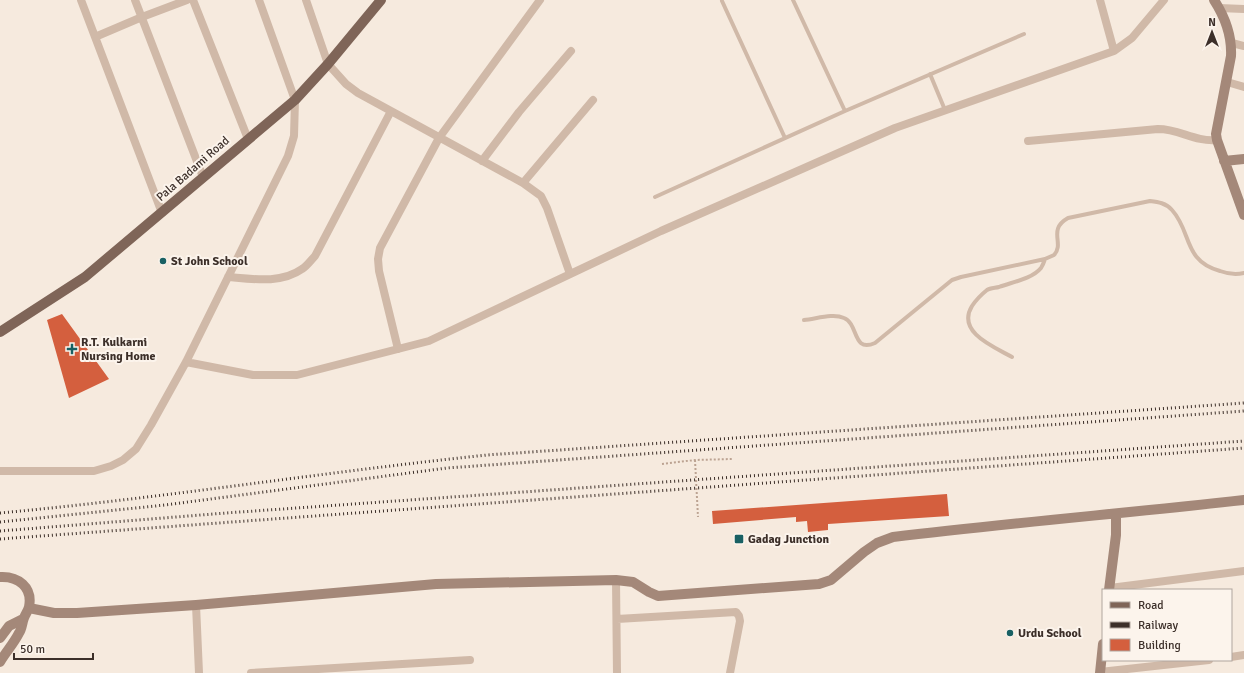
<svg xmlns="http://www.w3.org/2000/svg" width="1244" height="673" font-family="Signika,sans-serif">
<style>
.building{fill:#d45f3e}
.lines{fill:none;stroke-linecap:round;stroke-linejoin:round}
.path{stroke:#bca392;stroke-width:2;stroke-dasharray:2 2;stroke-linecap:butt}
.lane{stroke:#d0b9a8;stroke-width:4}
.street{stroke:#d0b9a8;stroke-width:8}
.secondary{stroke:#a48879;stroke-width:10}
.primary{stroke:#7f6558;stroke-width:10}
.rail{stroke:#3c2f29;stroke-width:3;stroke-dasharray:1 3;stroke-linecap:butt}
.poi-dot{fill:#196063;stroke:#fcf4ec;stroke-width:1.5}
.labels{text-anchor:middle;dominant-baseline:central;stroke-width:4;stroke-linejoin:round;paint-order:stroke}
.street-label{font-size:12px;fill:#3c2f29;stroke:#fcf4ec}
.poi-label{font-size:12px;font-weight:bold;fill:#3c2f29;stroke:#fcf4ec;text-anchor:start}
</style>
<rect width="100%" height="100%" fill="#f6eade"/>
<path class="building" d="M62,314L109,379L69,398L47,320Z
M947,494L949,516L828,524V530L808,532L807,521L796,522V517L713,524L712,511Z"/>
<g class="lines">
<path class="path" d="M695,460L698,517
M662,464L695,460L732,459"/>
<path class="lane" d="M793,0L845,111
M722,1L785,138
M930,74L945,110
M655,197L845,111L1024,34
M804,320C816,319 833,313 844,318C859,324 852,353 875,343L952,280L961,277L1045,259C1047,258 1052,256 1054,255C1065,243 1047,230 1068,218L1150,201C1158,202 1166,203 1172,210C1192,232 1183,261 1220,271C1228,274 1235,275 1244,273
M1012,357C994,347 956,332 972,306C976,300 982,294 987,290C990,288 995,288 999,287C1012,282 1032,279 1041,268C1043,265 1044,262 1045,259"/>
<path class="street" d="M81,0L162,213
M135,0L203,177
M193,0L248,139
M306,0L328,64L346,84L358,93L523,183L541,196L547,208L570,274
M1100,0L1114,51
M1219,8L1244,9
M95,37L142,17L187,0
M1232,43L1244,46
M1227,82L1244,87
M1028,141L1158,129C1180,129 1194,142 1217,140
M482,161L519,112L571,51
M523,183L593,100
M228,277C252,279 281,284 302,269C307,266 311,260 315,256L391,111
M398,349L379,271L378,259L380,248L439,138L540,0
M186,362L253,375H297L429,341L661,231L895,128L1114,51L1132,38L1164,0
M0,471H94L111,466L123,460L136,449L151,425L186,362L288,156L294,136L295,100L259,0
M616,580L617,673
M1110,588L1244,571
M196,605L199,673
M617,619L736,612L739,616L740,621L730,673
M1231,657L1244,655
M1100,672L1209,660
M251,673L470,660"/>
<path class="secondary" d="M1214,0C1225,17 1232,35 1231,56L1216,134L1217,140L1244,215
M1224,161L1244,159
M0,577C18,576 33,587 29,607C28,611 25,615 24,618C22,623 22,629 19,633C14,643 6,652 0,662
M1109,590L1116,535V514
M29,608L54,613H77L196,605L436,584L616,580L633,582L649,592L658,596L819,584L831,580L864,552L877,543L893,537C1010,523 1127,513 1244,500
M0,638L9,626L23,619
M1100,673L1103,644"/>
<path class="primary" d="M0,332L85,277L295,100L328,64L381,0"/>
<path class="rail" d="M0,513C163,498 324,472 487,455L1244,403
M0,522L165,505L447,468L1244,411
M0,531L226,513L1244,441
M0,539L1244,448"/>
</g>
<g class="poi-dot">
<circle cx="163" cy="261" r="4"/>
<path d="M70 343h4v4h4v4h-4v4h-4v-4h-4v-4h4z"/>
<rect x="734" y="534" width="10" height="10" rx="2"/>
<circle cx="1010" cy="633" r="4"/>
</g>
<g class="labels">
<g class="street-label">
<text transform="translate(193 169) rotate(-41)">Pala Badami Road</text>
</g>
<g class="poi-label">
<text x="171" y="261">St John School</text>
<text x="81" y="342">R.T. Kulkarni<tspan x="81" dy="14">Nursing Home</tspan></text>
<text x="748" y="539">Gadag Junction</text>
<text x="1018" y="633">Urdu School</text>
</g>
</g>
<rect x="1102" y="589" width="130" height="72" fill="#fcf4ec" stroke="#afa59e"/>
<rect x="1110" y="602" width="20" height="6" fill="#7f6558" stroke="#afa59e"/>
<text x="1138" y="609" font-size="12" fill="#3c2f29">Road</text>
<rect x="1110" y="622" width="20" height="6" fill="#3c2f29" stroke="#afa59e"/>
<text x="1138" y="629" font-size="12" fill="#3c2f29">Railway</text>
<rect x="1110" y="639" width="20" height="12" fill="#d45f3e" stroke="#afa59e"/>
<text x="1138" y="649" font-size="12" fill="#3c2f29">Building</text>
<g transform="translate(1212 32)" stroke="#fcf4ec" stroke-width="3" paint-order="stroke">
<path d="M0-3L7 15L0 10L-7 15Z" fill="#3c2f29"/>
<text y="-6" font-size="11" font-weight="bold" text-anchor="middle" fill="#3c2f29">N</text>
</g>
<path d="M14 653v6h79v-6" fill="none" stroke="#3c2f29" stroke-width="2"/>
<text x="20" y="653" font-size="12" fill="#3c2f29" stroke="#fcf4ec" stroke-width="3" paint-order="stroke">50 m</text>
</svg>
